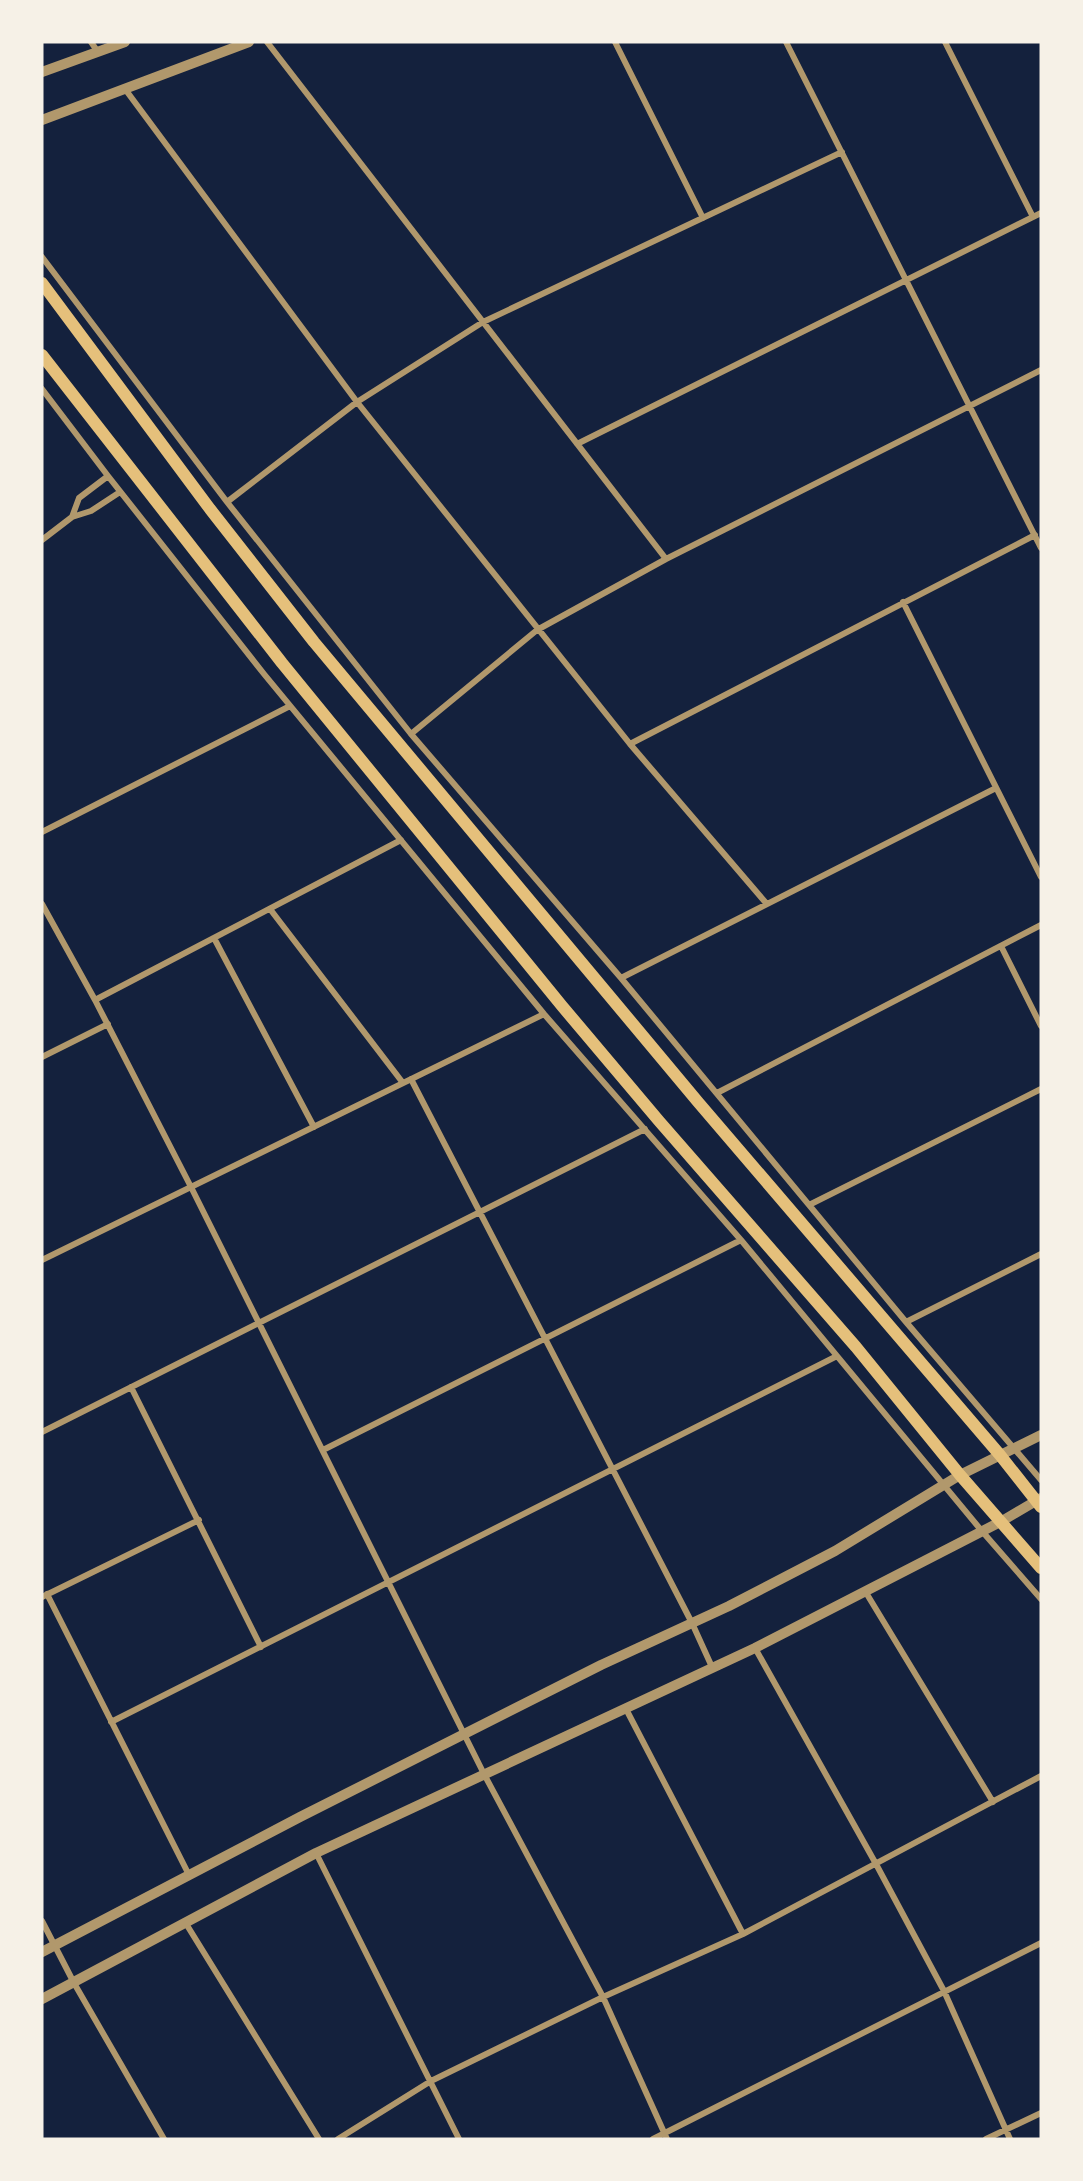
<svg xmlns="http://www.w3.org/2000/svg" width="1083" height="2181" font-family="'Varela Round',sans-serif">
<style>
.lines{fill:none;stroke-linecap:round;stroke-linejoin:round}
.minor{stroke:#b1986c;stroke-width:6}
.tertiary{stroke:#b1986c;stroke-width:10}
.secondary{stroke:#e5c07b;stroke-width:12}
</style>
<rect width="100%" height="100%" fill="#14213d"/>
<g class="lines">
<path class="minor" d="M91,42L98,52
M267,42L666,559
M615,42L703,218
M786,42L1041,548
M945,42L1033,217
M125,89L357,402L630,744L766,903
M42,257L227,502L411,734L621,978L906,1322L1041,1480
M42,389L108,476L264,674L544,1014L741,1240L981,1530L1041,1599
M577,444L1041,213
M227,502L357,402L483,322L842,152
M72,517L79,498L108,476
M42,540L72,517L91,511L120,492
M903,602L1041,877
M411,734L537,630L666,559L1041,370
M630,744L1035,535
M42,832L290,706
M42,904L95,1000L191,1187L484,1774L603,1997L667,2139
M270,909L403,1083
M214,938L314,1127
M1001,946L1041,1026
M621,978L996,788
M95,1000L401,840
M42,1057L108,1024
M411,1079L692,1623L712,1667
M717,1093L1041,925
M809,1205L1041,1089
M42,1260L544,1014
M906,1322L1041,1254
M131,1387L261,1647
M42,1432L645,1129
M323,1450L741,1240
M865,1591L993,1802
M47,1594L189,1875
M42,1597L199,1520
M755,1648L876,1864L944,1991L1010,2139
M626,1709L743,1934
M111,1722L837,1356
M316,1853L459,2139
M42,1921L74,1983L164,2139
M185,1922L319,2139
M338,2139L431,2081L603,1997L743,1934L1041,1776
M653,2139L1041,1943
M986,2139L1041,2113"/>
<path class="tertiary" d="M42,72L125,42
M42,120L249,42
M42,1952L300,1817L601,1665L729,1606L835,1551L960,1475L1041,1435
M42,1999L316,1853L755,1648L1002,1521L1041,1498"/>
<path class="secondary" d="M42,283L210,509L314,642L698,1102L1000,1455L1041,1507
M42,355L282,663L562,1006L659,1121L856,1347L960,1475L1041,1568"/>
</g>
<rect width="1083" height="2181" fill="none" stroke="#f6f1e7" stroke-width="87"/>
</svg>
